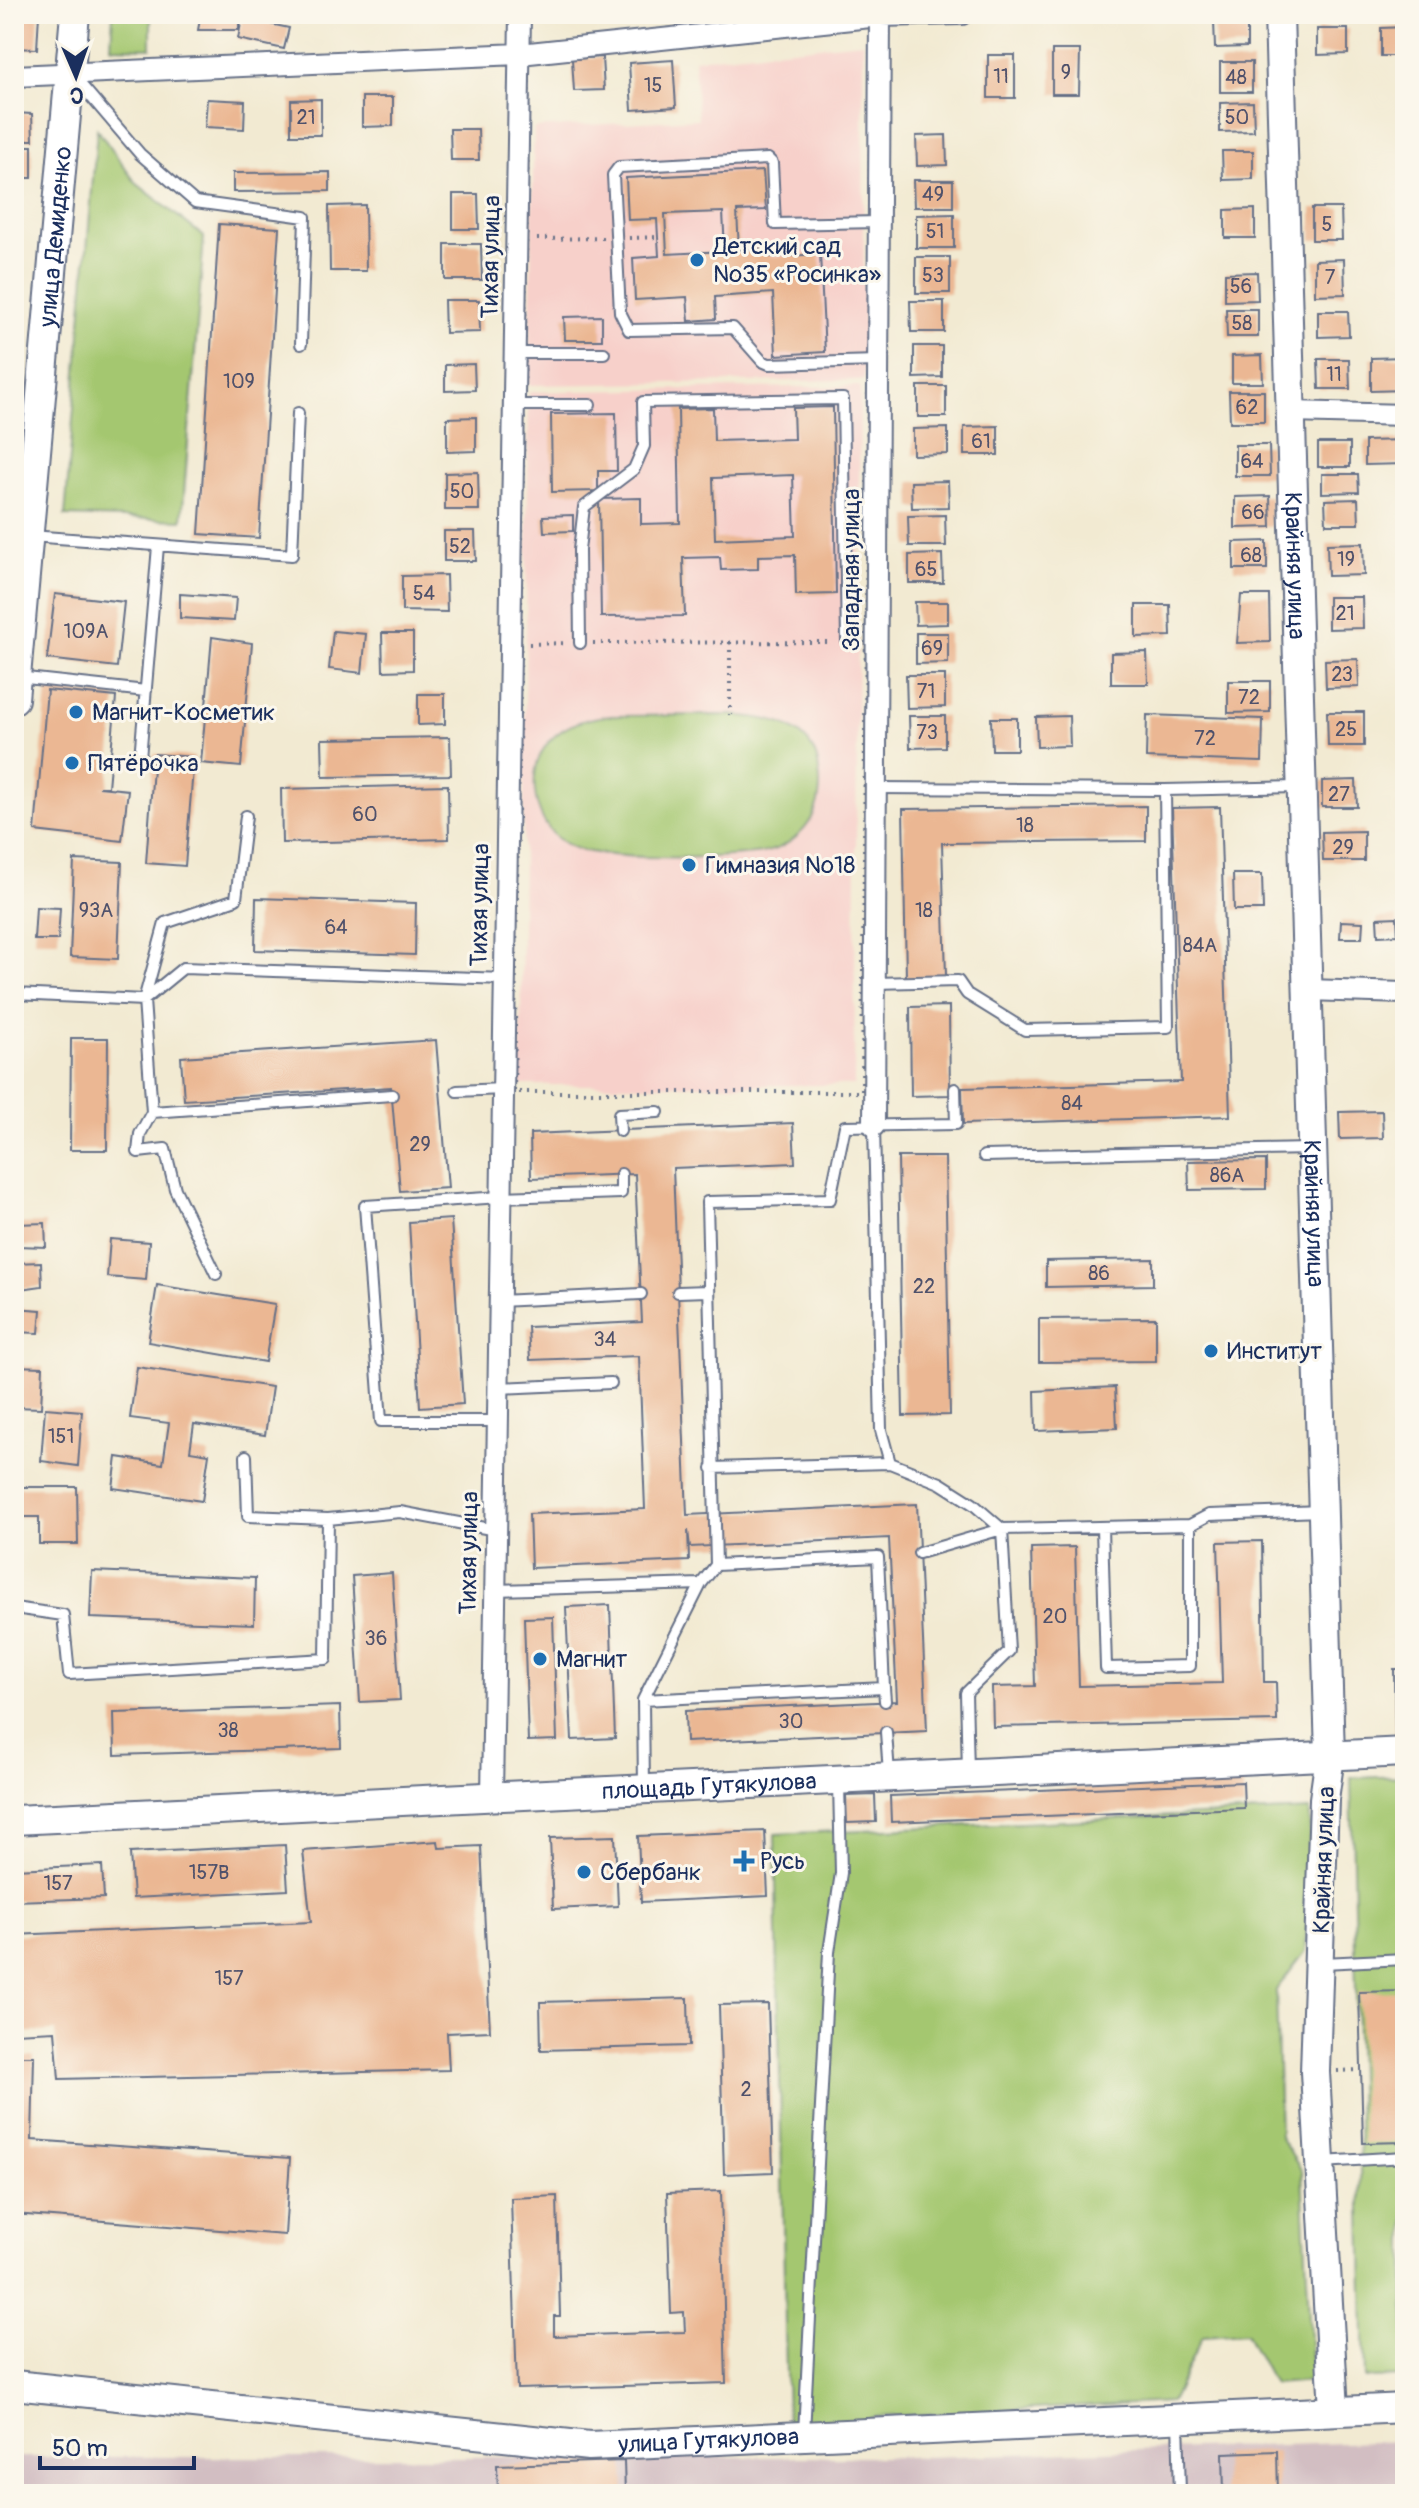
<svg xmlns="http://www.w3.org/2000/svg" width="1419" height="2508" font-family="Pangolin,sans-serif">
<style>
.built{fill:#f7d0ca}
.industrial{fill:#d2bec2}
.green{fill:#a4c770;stroke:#607b67;stroke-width:2}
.building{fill:#ebb793;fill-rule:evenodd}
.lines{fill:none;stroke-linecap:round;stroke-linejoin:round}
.lane-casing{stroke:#667087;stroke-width:14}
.street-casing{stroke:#667087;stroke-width:24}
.secondary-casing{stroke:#667087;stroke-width:32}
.path{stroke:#667087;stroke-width:4;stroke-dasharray:2 6;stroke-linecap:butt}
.lane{stroke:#fff;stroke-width:10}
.street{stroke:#fff;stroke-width:20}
.secondary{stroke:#fff;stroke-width:28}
.poi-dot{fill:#1f6fb2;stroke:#fbf7ec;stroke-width:3}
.labels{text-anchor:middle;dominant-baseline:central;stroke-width:6;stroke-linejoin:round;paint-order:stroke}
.number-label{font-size:20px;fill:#4f516b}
.street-label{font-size:24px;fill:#1b2f5e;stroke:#fbf7ec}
.poi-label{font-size:24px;fill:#1b2f5e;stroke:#fbf7ec;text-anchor:start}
</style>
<rect width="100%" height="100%" fill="#fbf7ec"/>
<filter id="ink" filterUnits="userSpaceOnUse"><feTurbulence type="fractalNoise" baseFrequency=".0125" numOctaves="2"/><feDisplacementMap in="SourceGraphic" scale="16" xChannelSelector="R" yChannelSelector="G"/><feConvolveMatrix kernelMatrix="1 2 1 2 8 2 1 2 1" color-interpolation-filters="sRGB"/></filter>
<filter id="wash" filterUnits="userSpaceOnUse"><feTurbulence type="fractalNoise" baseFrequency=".006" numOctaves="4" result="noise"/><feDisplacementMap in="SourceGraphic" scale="32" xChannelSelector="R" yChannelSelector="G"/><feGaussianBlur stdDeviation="1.8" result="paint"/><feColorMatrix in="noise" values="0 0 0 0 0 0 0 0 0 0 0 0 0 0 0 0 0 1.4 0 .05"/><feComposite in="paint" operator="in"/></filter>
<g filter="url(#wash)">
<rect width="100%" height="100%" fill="#f2ead2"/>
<path class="built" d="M863,42L864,380L529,385L534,128L698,119L694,59Z
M860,386L854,1085H520L529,392Z"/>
<path class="industrial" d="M1405,2441V2494H14V2457H930Z"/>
<path class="green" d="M113,14H151V48L111,47Z
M97,129L136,183L204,237L182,520L65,516Z
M730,715C754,717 786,719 804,738C817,750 819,765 820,782C821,821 794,850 754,854C716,858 599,862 568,845C534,828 524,774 547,744C561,726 583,719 605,716Z
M1405,1776V2377L1365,2378L1351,1778Z
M1310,1810L1306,1951L1276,1990L1280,2137L1302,2171L1312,2381L1273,2384L1246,2333L1203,2336L1171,2402L875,2417L858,2426L836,2427L806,2421L787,2423L775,1834Z"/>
<g id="blocks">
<path class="building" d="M14,14H39L37,49L14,48Z
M201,14H239V30H198Z
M242,18L289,28L284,49L238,39Z
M1247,20V47L1215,48L1214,21Z
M1405,27V56H1381V28Z
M1317,29H1348V54L1317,55Z
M1052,50H1080L1079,94H1052Z
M988,55H1015V98H988Z
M602,57L604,90L574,91L572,59Z
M673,60L676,107L632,110L629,63Z
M1220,62H1252V92H1220Z
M362,97H393V126L362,127Z
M207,99L245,101L244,129L205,127Z
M321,99V135H291V100Z
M1253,102L1254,131L1220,132V103Z
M14,113L32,114L33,140H14Z
M450,129H478L479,160H451Z
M946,135L947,165L917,166L916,136Z
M14,146H32V178H14Z
M1222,151H1253V179L1223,180Z
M763,171L766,210L737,211L739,250L770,248L771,257L820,254L825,352L776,355L773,293L715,297L716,319L689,321L687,297L635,300L633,258L659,256L657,219L628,220L626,178ZM723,212L725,251L667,254L665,214Z
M330,172V191L233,192V173Z
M913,180H953V207H914Z
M453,194H478L479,229H453Z
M365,205L366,271H330L329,206Z
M1312,208H1341L1342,240H1312Z
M1255,209V238H1225V210Z
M954,214V248H916V215Z
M219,224L279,228L259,538L199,534Z
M445,244H481L482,280H445Z
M916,257H950V293H916Z
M1344,259L1345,294L1315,295V260Z
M1257,272L1258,300L1225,301V273Z
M444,300H479L480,332L445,333Z
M910,301H944V332H911Z
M1226,309H1258V337H1227Z
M1318,311H1348L1349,336L1318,337Z
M602,316V340H565L564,317Z
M914,346H942V377L914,378Z
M1262,355L1263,383H1232V356Z
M1405,357V390L1371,391V358Z
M1318,359H1349L1350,389H1319Z
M474,364L475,390L445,391V365Z
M918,386H946V417H918Z
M1229,391H1264V422H1230Z
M833,407L836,594L796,595L795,555L758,556V569L721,570L720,557L683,558L685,616L601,617L599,499L641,498V524L680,523L678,409L713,408L714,441L794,439L793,408ZM793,475L795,536L715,539L713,478Z
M616,413L617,471H598V491L552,492L551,414Z
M476,417V451L447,452V418Z
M998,426V455H964V427Z
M948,428V454L913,455V429Z
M1405,440V464L1365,465V441Z
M1318,443H1350V467H1318Z
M1235,445H1269L1270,476H1235Z
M478,472L479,510H445V473Z
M1322,474H1358L1359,492L1322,493Z
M948,481L949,507L912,508L911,482Z
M1270,496L1271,527L1235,528V497Z
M1358,499L1359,524H1326L1325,500Z
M573,515V531L544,532L543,516Z
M945,515L946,546H909L908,516Z
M444,531H475L476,561H444Z
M1267,541V569H1234V542Z
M1363,543L1364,575L1328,576L1327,544Z
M942,554L943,583H909V555Z
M446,575L447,612L402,611V576Z
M55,594L124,602L117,667L47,659Z
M180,594L236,598L234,621L180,618Z
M1241,595H1269L1270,642L1237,643Z
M1328,597H1362L1363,628L1328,629Z
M915,602H948V624L916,625Z
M1136,605H1170L1171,636L1136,637Z
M333,631L366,634L362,673L329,669Z
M382,633H413V670L383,671Z
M916,633H948V663L916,664Z
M212,637L252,643L241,767L201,763Z
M1147,652L1148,684H1111V653Z
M1358,659L1359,687L1326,688L1325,660Z
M906,675H945V707L907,708Z
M1228,681H1270V712L1228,713Z
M47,690L116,697L108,787H99L128,790L122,841L35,831Z
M418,694H445V724L418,725Z
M1327,712H1364V746H1328Z
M1147,715L1263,719L1262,762L1146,758Z
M909,716H945V747L910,748Z
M1069,716L1070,746L1037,747L1036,717Z
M991,718H1017V750H992Z
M450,737L451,775L323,777L322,739Z
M154,754L194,757L185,866L146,863Z
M1356,780L1357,807H1322V781Z
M448,785L449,839L282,843L281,789Z
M1146,806V841L942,843L946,976L906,978L903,809Z
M1220,807L1230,1116L963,1124L962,1088L1181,1082L1172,808Z
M1364,831V861H1323L1322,832Z
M74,860L122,862L118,959L70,957Z
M1233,874H1262L1263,910H1234Z
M256,898L416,903L415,955L255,950Z
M36,907L60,908L58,940H34Z
M1397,917L1398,935L1378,936L1377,918Z
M1341,921L1363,922L1362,938H1340Z
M949,1006L950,1095L911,1096L910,1007Z
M71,1038H108L107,1150H70Z
M436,1040L448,1188L400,1191L391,1087L184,1100L181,1057Z
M1382,1111L1383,1138L1340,1139L1339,1112Z
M793,1123L795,1163L673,1168L687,1515L917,1504L927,1731L686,1742L685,1711L897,1701L889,1538L690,1547L688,1530L689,1561L531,1568L529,1514L645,1509L639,1356L530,1360L528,1327L642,1322L635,1174L531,1178L530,1134Z
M898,1157H945L950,1415L903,1416Z
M1266,1160V1189L1189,1190L1188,1161Z
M451,1219L463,1404L420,1407L409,1222Z
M45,1223L46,1247L17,1246L16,1224Z
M110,1239L149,1242L146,1280L107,1277Z
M1153,1259V1285L1046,1287V1261Z
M41,1262L42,1286L14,1290V1263Z
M157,1285L275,1304L265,1362L148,1342Z
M14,1308L41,1310L39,1333L14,1332Z
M1156,1318V1361L1039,1362V1319Z
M14,1366L43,1367L41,1408L14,1407Z
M137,1367L272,1387L265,1435L194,1424L190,1451L209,1454L202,1501L113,1488L117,1457L163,1464L169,1423L130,1418Z
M1115,1387L1117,1428L1036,1431L1035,1391Z
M45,1408L82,1411L78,1466L41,1461Z
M14,1487H77L78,1544H39V1517H14Z
M1262,1541L1264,1682H1276L1277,1721L993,1727L992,1687L1035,1686L1031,1548L1075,1547L1079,1686L1222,1683L1218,1542Z
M92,1571L255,1578L254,1624L90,1618Z
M392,1573L400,1700L360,1702L352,1576Z
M610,1605L615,1738L572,1740L566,1607Z
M553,1617L557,1740L528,1741L524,1618Z
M1394,1669H1405V1741H1395Z
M340,1706L341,1748L115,1755L114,1713Z
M1243,1782L1244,1808L891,1822L890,1796Z
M875,1795L876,1822L847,1823L846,1796Z
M765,1831L768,1896L641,1902L638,1836Z
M615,1836L618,1906L553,1909L550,1838Z
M438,1841L439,1848L481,1846L490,2031L447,2033L449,2070L59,2079L55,2031L15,2033L14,1935L311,1922L303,1851Z
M285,1845L288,1890L133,1898L130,1853Z
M102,1865L104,1898L14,1901V1869Z
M1405,1991V2142L1363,2143L1359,1992Z
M688,1998L689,2046L541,2050L540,2002Z
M768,2004L773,2172L724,2174L719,2005Z
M14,2056H34L32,2140L290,2158L285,2235L14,2214Z
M721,2191L726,2383L517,2389L511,2198L557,2196L560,2316H554V2336L685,2332L684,2312L671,2313L667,2193Z
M1277,2451L1278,2494H1224L1223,2453Z
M624,2461L625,2494H498L497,2465Z
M249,2487V2494H139V2492Z"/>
</g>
</g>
<g filter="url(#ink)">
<use href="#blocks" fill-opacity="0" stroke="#667087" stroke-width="2"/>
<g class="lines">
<defs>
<path id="lane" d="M76,79L140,154L195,202L305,217L301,344
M515,353H604
M878,361L769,364L762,361L733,328L629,330L620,312L613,175L619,167L768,159L772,163L775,224L879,222
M514,405H590
M30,536L292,555L298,413
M580,643L579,550L584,507L634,469L644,446L643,402L843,399L847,642
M17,677L146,691
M140,758L158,546
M875,788L1165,790
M246,816L236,899L165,923L144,1000L152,1112L392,1095
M874,983L958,981L967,994L1025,1030L1168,1027L1165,790L1299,787
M14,994L144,1000L183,968L505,979
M457,1091L503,1089
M152,1112L140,1134L138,1152L165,1149L175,1189L216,1274
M874,1126L881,1430L890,1463L940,1483L973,1504L1002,1529
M620,1131L619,1114L658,1112
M984,1156L1310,1149
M678,1292L708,1291
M499,1301L641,1294
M499,1388L611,1383
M498,1421H381L365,1206L501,1197L621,1193V1174
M246,1456L248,1516L328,1519
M712,1468L890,1463
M1102,1527L1106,1668L1190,1666V1525
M919,1553L1002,1529
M495,1590L701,1584
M14,1608L63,1615L69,1674L326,1659L328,1519L400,1512L496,1530
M884,1688L885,1701
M643,1700L884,1688L878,1557L716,1565
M886,1732L889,1774
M968,1772L966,1693L1009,1651L1002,1529L1190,1525L1209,1515L1321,1511
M644,1787L643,1700L701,1584L716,1565L707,1202L830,1199L845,1126L956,1124L955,1089
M1323,1963L1405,1959
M1322,2162L1405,2157
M1178,2419L1180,2494
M804,2433L829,1952L841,1873L839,1783"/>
<path id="street" d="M14,76L520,54L880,16L962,14
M1291,412L1405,415
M1307,990L1405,993
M874,1126L880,14
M492,1796L520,14"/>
<g id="secondary">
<path id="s1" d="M1279,14L1330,1756L1324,1799L1315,2072L1334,2410"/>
<path id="s2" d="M14,699L75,14"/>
<path id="s3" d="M14,1820L1405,1752"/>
<path id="s4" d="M14,2385L589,2446L1405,2408"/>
</g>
</defs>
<use href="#lane" class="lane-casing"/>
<use href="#street" class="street-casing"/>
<use href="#secondary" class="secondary-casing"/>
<path class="path" d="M871,25L862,1092H514L529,60Z
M629,238L658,237
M537,239L604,238
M730,642V715
M593,643L832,642
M529,644L568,643
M1337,2071L1361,2070"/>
<use href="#lane" class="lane"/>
<use href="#street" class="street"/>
<use href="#secondary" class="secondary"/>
</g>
</g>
<g class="poi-dot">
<circle cx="697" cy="260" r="8"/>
<circle cx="76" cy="712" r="8"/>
<circle cx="72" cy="763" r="8"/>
<circle cx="689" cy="865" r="8"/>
<circle cx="1211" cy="1351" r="8"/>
<circle cx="540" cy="1659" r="8"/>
<path d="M740 1849h8v8h8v8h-8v8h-8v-8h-8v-8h8z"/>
<circle cx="584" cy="1872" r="8"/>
</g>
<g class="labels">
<g class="number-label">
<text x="1066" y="72">9</text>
<text x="1001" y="76">11</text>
<text x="1236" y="77">48</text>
<text x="653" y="85">15</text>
<text x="306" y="117">21</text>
<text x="1237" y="117">50</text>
<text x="933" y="194">49</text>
<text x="1327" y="224">5</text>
<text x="935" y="231">51</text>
<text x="933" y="275">53</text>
<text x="1330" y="277">7</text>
<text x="1241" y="286">56</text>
<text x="1242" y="323">58</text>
<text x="1334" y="374">11</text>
<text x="239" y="381">109</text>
<text x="1247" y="407">62</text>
<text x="981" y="441">61</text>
<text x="1252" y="461">64</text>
<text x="462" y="491">50</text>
<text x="1253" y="512">66</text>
<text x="460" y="546">52</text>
<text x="1251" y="555">68</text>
<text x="1346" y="559">19</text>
<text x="926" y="569">65</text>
<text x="424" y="593">54</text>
<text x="1345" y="613">21</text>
<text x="86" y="631">109А</text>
<text x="932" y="648">69</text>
<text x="1342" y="674">23</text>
<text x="926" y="691">71</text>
<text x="1249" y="697">72</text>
<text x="1346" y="729">25</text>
<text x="927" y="732">73</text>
<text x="1205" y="738">72</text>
<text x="1339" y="794">27</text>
<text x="365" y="814">60</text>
<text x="1025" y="825">18</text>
<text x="1343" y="847">29</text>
<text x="96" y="910">93А</text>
<text x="924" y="910">18</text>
<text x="336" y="927">64</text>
<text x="1200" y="945">84А</text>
<text x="1072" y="1103">84</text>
<text x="420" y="1144">29</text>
<text x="1227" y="1175">86А</text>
<text x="1099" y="1273">86</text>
<text x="924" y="1286">22</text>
<text x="605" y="1339">34</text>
<text x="61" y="1436">151</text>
<text x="1055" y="1616">20</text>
<text x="376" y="1638">36</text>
<text x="791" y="1721">30</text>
<text x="228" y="1730">38</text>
<text x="209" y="1872">157В</text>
<text x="58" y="1883">157</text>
<text x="229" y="1978">157</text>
<text x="746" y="2089">2</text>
</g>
<g class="street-label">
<text stroke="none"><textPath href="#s2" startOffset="464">улица Демиденко</textPath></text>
<text transform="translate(491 257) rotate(-89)">Тихая улица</text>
<text stroke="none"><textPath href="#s1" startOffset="552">Крайняя улица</textPath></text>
<text transform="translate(851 570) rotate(-90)">Западная улица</text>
<text transform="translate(480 905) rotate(-89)">Тихая улица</text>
<text stroke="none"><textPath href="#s1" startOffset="1200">Крайняя улица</textPath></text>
<text transform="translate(469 1553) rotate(-89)">Тихая улица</text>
<text stroke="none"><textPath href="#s3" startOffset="696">площадь Гутякулова</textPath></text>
<text transform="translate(1324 1860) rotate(-88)">Крайняя улица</text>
<text stroke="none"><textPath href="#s4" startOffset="698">улица Гутякулова</textPath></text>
</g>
<g class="poi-label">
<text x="713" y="246">Детский сад<tspan x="713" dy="28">№35 «Росинка»</tspan></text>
<text x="92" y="712">Магнит-Косметик</text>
<text x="88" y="763">Пятёрочка</text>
<text x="705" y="865">Гимназия №18</text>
<text x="1227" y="1351">Институт</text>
<text x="556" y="1659">Магнит</text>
<text x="760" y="1861">Русь</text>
<text x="600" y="1872">Сбербанк</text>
</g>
</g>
<rect width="1419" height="2508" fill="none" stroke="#fbf7ec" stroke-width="48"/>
<g transform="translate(76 76) rotate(178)" stroke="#fbf7ec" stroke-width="6" paint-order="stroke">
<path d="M0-6L14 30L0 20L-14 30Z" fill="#1b2f5e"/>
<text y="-12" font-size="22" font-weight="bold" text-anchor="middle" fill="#1b2f5e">С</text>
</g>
<path d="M40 2456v12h154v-12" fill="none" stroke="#1b2f5e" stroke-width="4"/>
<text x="52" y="2456" font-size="24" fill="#1b2f5e" stroke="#fbf7ec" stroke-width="6" paint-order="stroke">50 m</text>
</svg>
